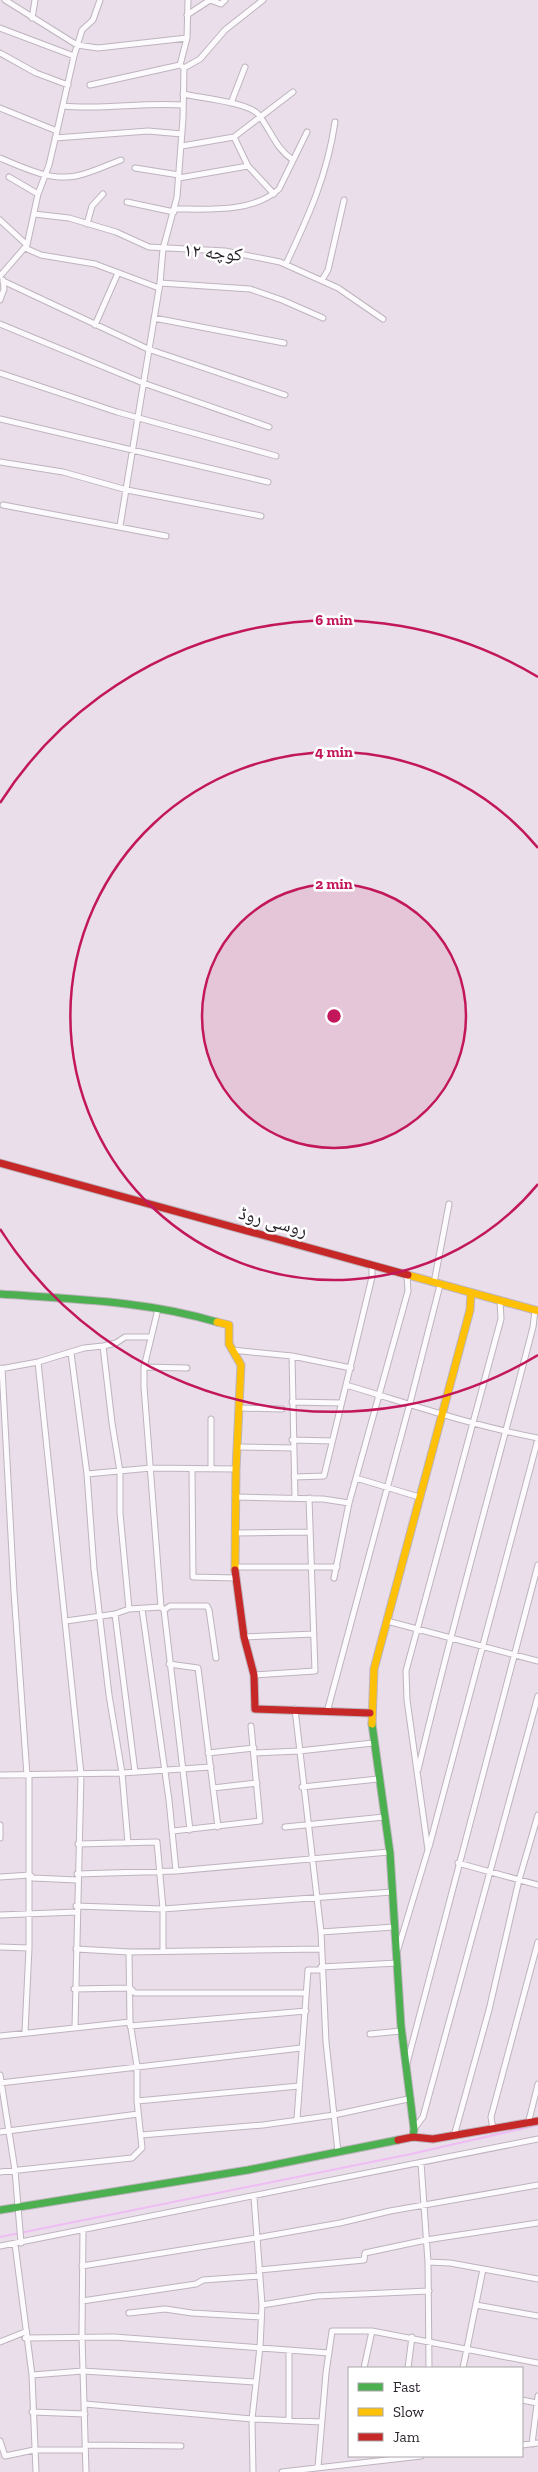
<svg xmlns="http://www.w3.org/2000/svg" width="538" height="2472" font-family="'Zilla Slab','Noto Naskh Arabic',serif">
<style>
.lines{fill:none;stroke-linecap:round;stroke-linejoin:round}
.stream{stroke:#efbcf4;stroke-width:2}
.street-casing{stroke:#bdb4bd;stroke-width:7}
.fast-casing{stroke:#bdb4bd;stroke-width:9}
.slow-casing{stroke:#bdb4bd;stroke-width:9}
.jam-casing{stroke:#bdb4bd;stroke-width:9}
.street{stroke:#fcfafc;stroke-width:5}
.fast{stroke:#4caf50;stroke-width:7}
.slow{stroke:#ffc107;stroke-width:7}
.jam{stroke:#c62828;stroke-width:7}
.ring{fill:none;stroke:#c2185b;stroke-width:2.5}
.labels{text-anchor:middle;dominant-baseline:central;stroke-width:5;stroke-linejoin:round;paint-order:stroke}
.street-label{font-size:19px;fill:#2a232b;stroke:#fff}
.centre{fill:#c2185b;stroke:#fff;stroke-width:2.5}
.ring-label{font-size:15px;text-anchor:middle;font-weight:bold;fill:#c2185b;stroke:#fff;stroke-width:5;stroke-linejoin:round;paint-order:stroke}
</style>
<rect width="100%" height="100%" fill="#eadeea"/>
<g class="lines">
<path class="stream" d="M0,2237L411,2154L538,2125"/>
<defs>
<path id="street" d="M5,0L77,45L98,48L187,38
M187,15L210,0L221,4L225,0
M32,18L35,0
M0,28L74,56
M0,53L36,73L68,85
M184,68L200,59L225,30L263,0
M90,85L180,65
M183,94C200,98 247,102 258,114C271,130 275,148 293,160
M231,103L245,67
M63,106C103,110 143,102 183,105
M0,108L57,131
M234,137L293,92
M55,138L148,131L182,134
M182,146L234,137L248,166L274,194
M0,158C24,168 50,181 76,176C91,173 107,165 121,160
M135,168L179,175
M9,177L38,194
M179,178L248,166
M127,202L174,212
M174,209C208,209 253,213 279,189L307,132
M34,214L69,218L116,232L149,247L225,251L280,262L338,288L383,319
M0,220L27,245
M87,224L92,206L103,194
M25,248L41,255L95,264L159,288
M286,264C309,215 327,176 335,122
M0,276L27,245L38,194L49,165L57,131L74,56L82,30L93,20L100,0
M322,280L328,270L344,200
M3,281L148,349L285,395
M160,283L250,289L282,300L323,318
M0,300L4,289L3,280
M154,318L284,343
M0,324L143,383L269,427
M95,325L118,273
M0,373L117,412L276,456
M0,419L268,482
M0,462L63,472L127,490L261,516
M3,505L166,536
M120,526L160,283L163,249L177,197L183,118L184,68L180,65L187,38L188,0
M434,1283L449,1204
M158,1309L144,1367V1387L161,1607L164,1610L190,1830
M103,1346L112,1423L120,1472V1513L129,1609
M232,1350L292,1356L351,1368
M71,1353L87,1474L94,1569L109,1695L122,1773L128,1843
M292,1356L295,1498
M38,1362L81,1774L75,2027
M144,1367L187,1368
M2,1368L14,1592L27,1775
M0,1369L38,1362L84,1348L103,1346L116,1343L125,1337H151
M346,1385C410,1404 473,1426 538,1438
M292,1402L341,1403
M239,1408L282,1409
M211,1419V1469
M292,1440L332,1441
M237,1447L293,1448
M192,1470L193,1577L236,1578
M87,1474L151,1468L236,1469
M294,1477L324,1476L372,1277V1266
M356,1478L419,1497
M235,1497L323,1499L349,1503
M235,1533L310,1532
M235,1567H337
M334,1578L349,1503L408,1291L407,1276
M142,1609L169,1800L176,1871
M164,1610L170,1606H207L209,1610L216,1658
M115,1614L135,1772
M66,1621L115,1614L129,1609L161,1607
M387,1621L538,1661
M244,1637L314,1634
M169,1664L198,1668L218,1827
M254,1675L315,1671L309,1498
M295,1709L321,1932L326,2042L338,2152
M327,1712L410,1403L440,1285
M208,1753L254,1748
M254,1753L299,1751L373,1743
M418,1770C453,1621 495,1475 533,1327L535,1310
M0,1775L122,1773L211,1767
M302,1787L378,1779
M213,1788L257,1783
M0,1825V1838
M285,1827L384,1817
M173,1831L260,1821L251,1726
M78,1844L157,1842L163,1909V1951
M429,1847L538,1439
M458,1863L538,1885
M77,1874L176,1871L389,1852
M0,1877L30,1875L33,1878L77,1880
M76,1906L163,1909L392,1892
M0,1915L77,1912
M321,1932L394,1927
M0,1947L29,1948
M76,1949L129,1952L321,1949
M398,1949L428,1850L407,1700L406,1671L501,1319L500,1301
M321,1967L398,1963
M74,1989L130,1988L135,1993H305
M130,2026L306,2011
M25,2032L29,1948V1776
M370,2034L401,2031
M0,2036L130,2022
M406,2067L538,1565
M0,2075L15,2170L21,2243
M0,2083L301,2048
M137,2101L299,2086
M297,2119L308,1970H321
M528,2124L538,2084
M414,2129L423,2117L538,1696
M493,2130L491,2117L538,1942
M0,2132L138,2114
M141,2135L263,2125L334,2115L408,2099
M454,2136L489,2010L519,1880L538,1815
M421,2163L428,2262L429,2368
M0,2172L132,2158L142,2148L137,2101V2066L130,2022L129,1952
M83,2230L82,2336L86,2472
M15,2244L32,2375L36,2472
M0,2246L538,2139
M428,2262L450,2263L538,2279
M82,2266L256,2238L340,2223L390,2211L538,2185
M259,2270L364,2260L365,2253L426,2240L538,2223
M82,2301L196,2284L203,2280L260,2276
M262,2305L317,2296L429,2291
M476,2305L538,2316
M129,2313L165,2309L192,2313L261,2317
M25,2338L114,2337L329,2353
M0,2342L25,2332
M364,2368L372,2331
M408,2368L412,2337
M463,2368L483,2269
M32,2375L83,2371L255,2382
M522,2400L537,2403
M85,2404L252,2419L322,2422
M32,2412L85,2414
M289,2419V2350
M0,2441L5,2456L34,2450H85
M532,2444L538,2396
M86,2445L181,2446
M522,2445L538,2443
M318,2467L326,2373L332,2331H372L538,2363
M253,2472L252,2419L260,2347L262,2305L254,2197
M282,2472L421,2456"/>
<path id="fast" d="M0,1294C73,1299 147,1301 217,1322
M372,1724L390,1853L401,2026L414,2129L413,2137
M0,2210L248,2170L398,2140"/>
<path id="slow" d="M408,1275L538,1311
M217,1322L229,1325V1344L241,1365L236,1469L235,1570
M372,1724L374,1669L470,1310L471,1293"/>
<path id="jam" d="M0,1163L408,1275
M235,1570L244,1637L254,1675L255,1709L370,1713
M398,2140L413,2137L433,2139L538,2121"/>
</defs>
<use href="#street" class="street-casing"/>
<use href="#fast" class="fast-casing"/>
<use href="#slow" class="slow-casing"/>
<use href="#jam" class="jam-casing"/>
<use href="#street" class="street"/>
<use href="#fast" class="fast"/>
<use href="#slow" class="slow"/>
<use href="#jam" class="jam"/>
</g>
<circle cx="334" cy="1016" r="132" fill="#c2185b" fill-opacity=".12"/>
<g class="ring">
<circle cx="334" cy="1016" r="132"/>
<path d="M538 1184A264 264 0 1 1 538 848"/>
<path d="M538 1355A396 396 0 0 1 0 1229M0 803A396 396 0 0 1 538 677"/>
</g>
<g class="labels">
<g class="street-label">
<text transform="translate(213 252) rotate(5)">کوچه ۱۲</text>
<text transform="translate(273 1221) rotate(15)">روسی روڈ</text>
</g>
</g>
<circle cx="334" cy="1016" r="8" class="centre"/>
<g class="ring-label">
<text x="334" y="625">6 min</text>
<text x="334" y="757">4 min</text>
<text x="334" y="889">2 min</text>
</g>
<rect x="348" y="2367" width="175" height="90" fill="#ffffff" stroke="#aaa7aa"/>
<rect x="358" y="2383" width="25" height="8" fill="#4caf50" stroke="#aaa7aa"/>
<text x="393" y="2392" font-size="15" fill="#2a232b">Fast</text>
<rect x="358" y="2408" width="25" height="8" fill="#ffc107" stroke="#aaa7aa"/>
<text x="393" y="2417" font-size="15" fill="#2a232b">Slow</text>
<rect x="358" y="2433" width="25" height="8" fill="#c62828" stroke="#aaa7aa"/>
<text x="393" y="2442" font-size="15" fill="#2a232b">Jam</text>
</svg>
